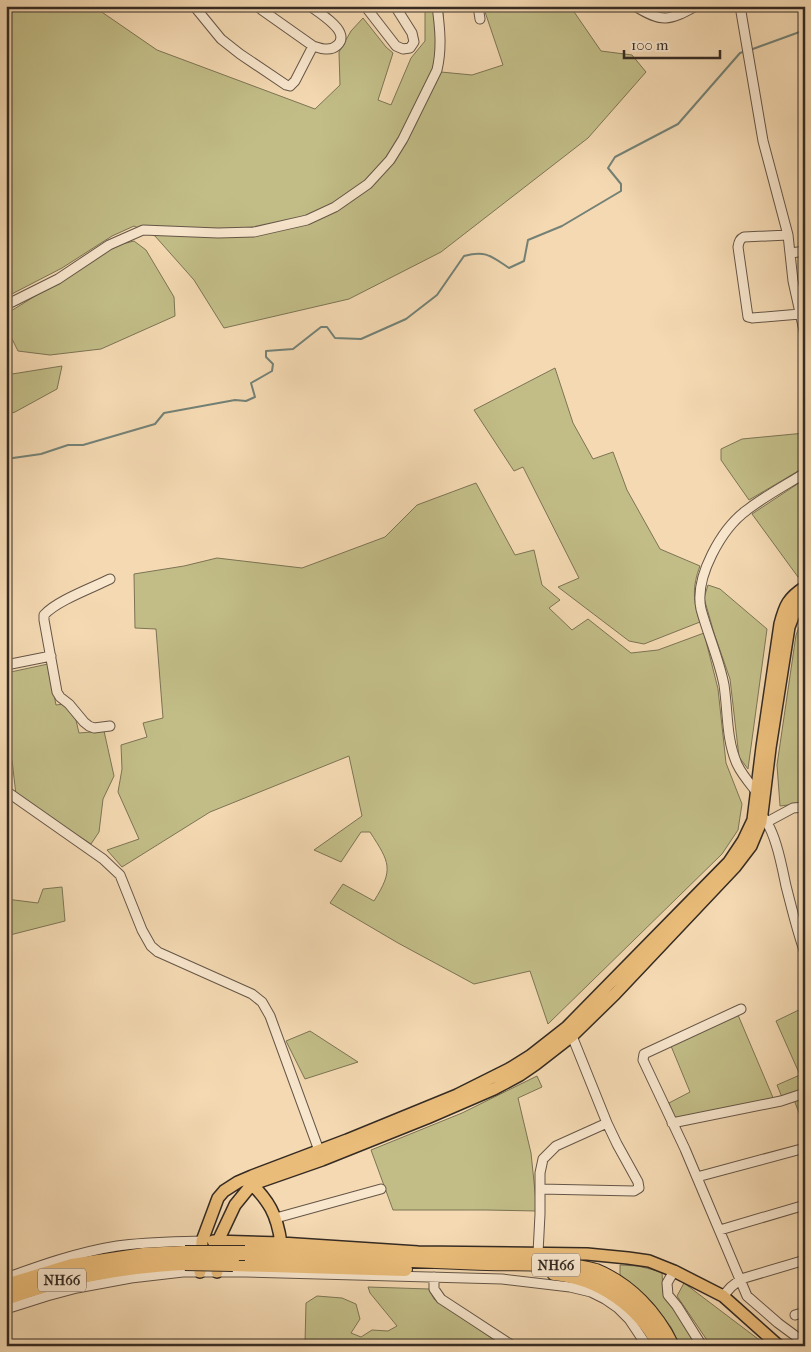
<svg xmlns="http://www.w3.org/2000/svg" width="811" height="1352" font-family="'IM FELL French Canon',serif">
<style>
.green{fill:#c2bd87;stroke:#7c7455}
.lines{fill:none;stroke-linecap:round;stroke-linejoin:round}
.stream{stroke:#738176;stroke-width:2}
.minor-casing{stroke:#655647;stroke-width:11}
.major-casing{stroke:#352b23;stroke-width:14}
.highway-casing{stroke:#352b23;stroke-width:16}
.minor{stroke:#f8e6cd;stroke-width:9}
.major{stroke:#eabc79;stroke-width:11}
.highway{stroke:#eabc79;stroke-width:14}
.highway-bridge-casing{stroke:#352b23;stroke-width:16;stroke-linecap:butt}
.highway-bridge{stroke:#eabc79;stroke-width:14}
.labels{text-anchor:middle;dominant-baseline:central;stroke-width:4;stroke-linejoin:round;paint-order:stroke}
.shield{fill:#f8e6cd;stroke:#706356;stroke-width:1}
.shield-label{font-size:14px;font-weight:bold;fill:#352b23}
</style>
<rect width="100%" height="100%" fill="#f4d9b2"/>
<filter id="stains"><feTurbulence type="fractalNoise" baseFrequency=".004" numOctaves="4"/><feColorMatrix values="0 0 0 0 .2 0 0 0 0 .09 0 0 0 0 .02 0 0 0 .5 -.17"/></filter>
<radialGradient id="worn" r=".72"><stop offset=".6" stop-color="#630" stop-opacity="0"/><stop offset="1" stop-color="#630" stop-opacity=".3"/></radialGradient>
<path class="green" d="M6,6H93L157,50L315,109L340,85L339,52L351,31L363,18L386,47L393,53L378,100L391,105L411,58L425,41V6H442L443,13L441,72L472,75L503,65L483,6H570L601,51L632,55L646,72L588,138L441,252L349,299L224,328L194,280L155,236L134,226L112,236L62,268L6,297Z
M134,241L146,250L174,297L175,316L101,349L50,355L18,351L6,327V314L118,245Z
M62,366L57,389L15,412L6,415V375Z
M555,368L573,423L593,459L613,452L627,490L660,549L700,566C692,587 693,601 700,622L644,644L629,641L558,587L579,578L523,467L514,471L474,410Z
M805,433V467L749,500L721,460V449L742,439Z
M805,479V576L798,577L752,514Z
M476,483L515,555L534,550L542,585L560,600L549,608L572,630L588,619L631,653L658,650L704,633L718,689L726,763L742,804L738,830L722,854L548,1024L530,971L474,984L398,943L330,903L343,884L374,901C394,869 390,863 370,832H361L341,862L314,850L362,816L349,756L210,812L122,867L107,850L139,839L118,792L122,769L121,745L147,737L143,723L163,718L156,629L135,628L134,574L184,566L217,558L302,568L385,537L417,505Z
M708,585L720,589L767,629L748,769L739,757L730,679L714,633L704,598Z
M805,612V803L780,806L777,765L796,635Z
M48,664L56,705L72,703L79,733L104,731L114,776L103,799L99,832L91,844L16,795L12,760H6V673Z
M62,887L65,921L6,936V899L38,903L43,889Z
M805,1007V1128L794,1100L784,1102L777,1085L800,1075L776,1021Z
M738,1015L774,1100L674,1118L669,1103L690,1092L671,1046Z
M310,1031L358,1062L305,1079L286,1041Z
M537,1076L542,1087L518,1098L531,1153L537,1211L486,1210H393L371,1150L462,1113Z
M620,1265L638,1266L662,1272L663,1292L698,1346H680L671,1327L652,1302L620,1278Z
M684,1283L766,1345V1346H711L677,1296Z
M368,1287L429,1289L434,1299L503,1346H307L305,1343L306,1303L317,1296L342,1298L356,1304L360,1319L351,1333L361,1337L372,1330L388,1331L397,1326L370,1293Z"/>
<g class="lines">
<path class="stream" d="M750,50L805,30
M6,459L41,454L68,445H83L155,424L164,413L235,400L246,401L255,397L251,383L272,371L273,364L266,357V351L293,349L321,327H327L335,338L361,339L406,319L437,295L464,256C486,250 491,256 509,268L524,261L528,240L562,226L621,191V184L608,168L615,157L678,124L740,53L746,51"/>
<defs>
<path id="minor" d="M194,6L221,39L240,54L286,85L290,86L295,81L313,46
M258,6L262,10L313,46C317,47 321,49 325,49C334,50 344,43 340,33C336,23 318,12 310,6
M365,6L396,46L403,49L410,48L414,42L412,33L395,6
M478,6L480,19
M635,6C662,23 669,21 696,6
M740,6L763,141L788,235L793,281L805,335
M788,235L744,237C740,239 739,241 738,247L748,317L752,318L800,314
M791,253L805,251
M6,305L58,279L109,245L143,230L218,233L254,232L307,220L335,207L368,184L390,160L403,139L437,70C442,49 440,28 437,6
M6,665L51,656
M110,726L94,728L89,726L84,722L69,704L60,697L57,692L44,620V615C56,601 92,588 110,579
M6,791L103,859L120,875L142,930L151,946L158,952L252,994L262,1002L270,1016L321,1156
M759,795C751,785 742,775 737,764C726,739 728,711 724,685C719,659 708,635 701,609C694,577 722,528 747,510C765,496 786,485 805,473
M760,814C775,827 782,867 786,886C792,909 797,931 805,953
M767,822L793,808L805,807
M741,1009L644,1054L643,1060L685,1149L747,1296L778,1323L805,1343
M672,1123L781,1101L802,1094
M697,1177L805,1148
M540,1189L634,1191L639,1188L638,1182L617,1144L607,1123
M276,1218L381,1189
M720,1230L805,1205
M538,1253L540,1214V1173L543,1159L556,1146L607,1123L572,1036
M674,1271L667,1283L668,1295L677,1306L702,1346
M434,1277V1289L441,1299L513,1346
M6,1278C42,1265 79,1252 117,1246C146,1242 174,1242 202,1241
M723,1296L731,1287L741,1279L805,1260
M6,1309L47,1296L77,1288L131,1278L183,1272H245L502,1279L570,1287L591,1292L605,1299L618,1308L629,1319L647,1346
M795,1315L805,1312"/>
<path id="major" d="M248,1180C269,1201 277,1214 281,1243
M213,1241L281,1243L418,1252L587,1254L628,1258L649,1261L674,1271L723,1296L779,1346
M200,1272L202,1241L218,1198L224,1191L238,1182L252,1176L347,1140L457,1095L509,1069L530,1056L567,1027L729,862L743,841L753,820L762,747L780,624C785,605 788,598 805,587
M217,1272L218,1241L235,1205L248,1189L259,1182L322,1160L427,1118L494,1089L520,1075L536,1064L572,1036L615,994L735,867L751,846L761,822L770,748L789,627C793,617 796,606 805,600"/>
<path id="highway" d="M245,1253C325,1256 406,1260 487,1263C517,1264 547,1262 577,1267C583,1268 590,1269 596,1271C630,1285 656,1313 672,1346
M233,1264L405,1269
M554,1273C599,1277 640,1306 660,1346
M6,1286L72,1266L144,1255L185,1253
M6,1298C65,1276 123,1266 185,1263"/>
</defs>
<use href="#minor" class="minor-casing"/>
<use href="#major" class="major-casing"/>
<use href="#highway" class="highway-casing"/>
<use href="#minor" class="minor"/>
<use href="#major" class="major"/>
<use href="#highway" class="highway"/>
<defs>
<path id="highway-bridge" d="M185,1253H245
M185,1263L233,1264"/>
</defs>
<use href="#highway-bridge" class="highway-bridge-casing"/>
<use href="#highway-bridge" class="highway-bridge"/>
</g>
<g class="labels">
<g class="shield">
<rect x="532" y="1253.5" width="48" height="23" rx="4"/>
<rect x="38" y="1268.5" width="48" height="23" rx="4"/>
</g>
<g class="shield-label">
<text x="556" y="1265">NH66</text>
<text x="62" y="1280">NH66</text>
</g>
</g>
<rect width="811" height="1352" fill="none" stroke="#f4d9b2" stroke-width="25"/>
<rect x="8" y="8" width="796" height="1337" fill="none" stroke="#352b23" stroke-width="2.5"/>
<rect x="12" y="12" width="786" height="1327" fill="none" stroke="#352b23"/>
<path d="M624 50v8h96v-8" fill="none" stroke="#352b23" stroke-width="2.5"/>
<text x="631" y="50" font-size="15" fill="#352b23" stroke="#f8e6cd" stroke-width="4" paint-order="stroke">100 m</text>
<rect width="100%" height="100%" filter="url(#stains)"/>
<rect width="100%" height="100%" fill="url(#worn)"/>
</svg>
